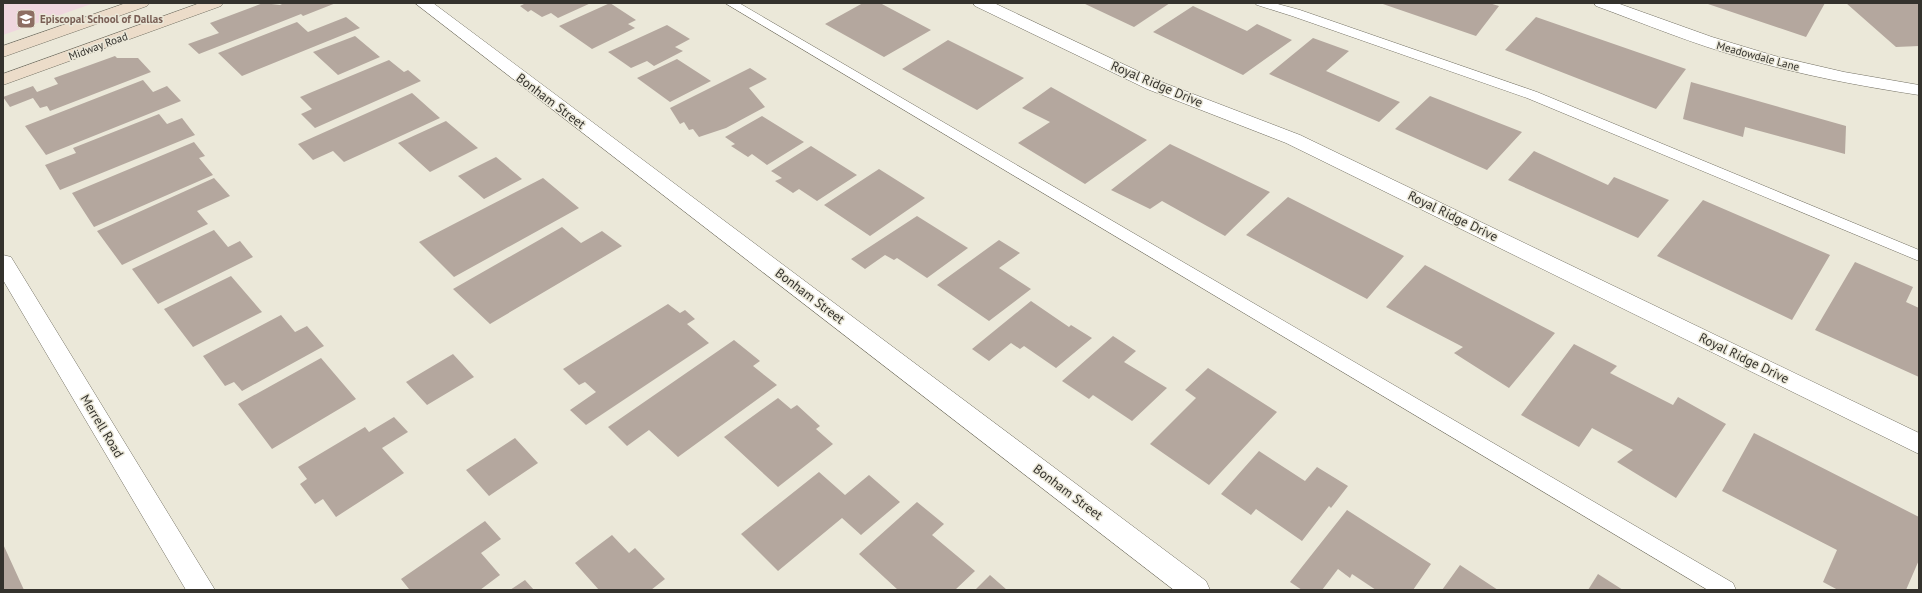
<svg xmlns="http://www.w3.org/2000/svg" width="1922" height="593" font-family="'PT Sans',sans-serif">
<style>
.education{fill:#efd6de}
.building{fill:#b4a79e}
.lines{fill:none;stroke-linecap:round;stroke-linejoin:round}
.lane-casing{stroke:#747164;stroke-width:1}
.street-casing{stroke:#747164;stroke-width:1}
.secondary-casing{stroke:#747164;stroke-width:1}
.lane{fill:#fff;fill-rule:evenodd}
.street{fill:#fff;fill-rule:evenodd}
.secondary{fill:#ecdcc9;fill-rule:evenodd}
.labels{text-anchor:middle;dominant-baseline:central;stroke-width:3;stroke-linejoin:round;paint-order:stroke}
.far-education-label{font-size:11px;font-weight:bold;fill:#785e54;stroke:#ebe8d9;text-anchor:start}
.far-street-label{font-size:11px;fill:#34322d;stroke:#ebe8d9}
.street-label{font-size:13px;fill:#34322d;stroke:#ebe8d9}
</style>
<rect width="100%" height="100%" fill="#ebe8d9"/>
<path class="education" d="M3,3H94L3,35Z"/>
<path class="building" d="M263,3L280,5L284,3H336L303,16L301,14L199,54L188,44L219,33L210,23Z
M526,3H591L558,18L551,13L542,17L531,10L528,12L520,6Z
M610,3L636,20L628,24L635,28L592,49L559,26Z
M863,3H880L931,30L884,57L825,24Z
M1083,3H1170L1134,27Z
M1380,3H1489L1499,6L1476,36Z
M1705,3H1825L1806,37Z
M1846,3H1919V46L1896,47Z
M1193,6L1247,31L1257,24L1292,40L1243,75L1153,32Z
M346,17L360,28L242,76L218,53L297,22L308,32Z
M1536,17L1686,69L1656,109L1505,50Z
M667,25L690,39L675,47L683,51L654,66L647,61L631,68L608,52Z
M355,36L380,57L338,75L313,52Z
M1313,38L1349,51L1326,71L1400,102L1379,122L1269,74Z
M948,40L1024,78L977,110L902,69Z
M115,56L117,58H138L151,72L50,111L47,106L40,108L33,98L10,107L3,97L33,86L37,92L58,84L54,78Z
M677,59L711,81L670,102L637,78Z
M389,60L404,72L408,70L421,81L315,128L301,114L312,109L300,97Z
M750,68L767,79L749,88L765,107L726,128L699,137L693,129L689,130L684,122L680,124L670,108Z
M143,80L153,92L167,86L181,101L46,155L25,126Z
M1691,82L1846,126L1845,154L1745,127L1743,137L1683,119Z
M1051,87L1147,140L1085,184L1018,143L1050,122L1022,108Z
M412,93L440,118L344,162L333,151L313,160L298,144Z
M1430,96L1522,132L1487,170L1395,129Z
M159,114L167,124L182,118L195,135L60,190L45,165L76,153L73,148Z
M762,116L804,142L767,165L752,154L748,157L731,146L735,144L725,137Z
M446,121L478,148L430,172L398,143Z
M194,142L205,156L199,158L213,175L94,227L72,193Z
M1170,144L1270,192L1225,236L1162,201L1150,209L1111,190Z
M811,146L857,175L817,201L799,189L793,193L775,181L782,178L771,171Z
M1534,151L1608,185L1614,177L1669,200L1638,238L1508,180Z
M496,157L522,179L484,199L458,176Z
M879,169L925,198L870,236L824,205Z
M214,178L230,196L197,211L208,224L122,265L97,231Z
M543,178L579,208L454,277L419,242Z
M1288,197L1404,256L1367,299L1246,235Z
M1703,200L1830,255L1792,320L1657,256Z
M917,216L968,248L927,278L897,258L894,260L885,255L865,269L851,259Z
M562,227L581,243L602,231L622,246L490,324L453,289Z
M214,230L228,247L240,241L253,257L158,304L132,269Z
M999,240L1020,253L999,268L1031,289L989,321L937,285Z
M1855,262L1913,287L1906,302L1919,308V377L1815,330Z
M1425,265L1555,333L1509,388L1454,353L1463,347L1386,307Z
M231,276L262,312L193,347L164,309Z
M1031,301L1069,327L1071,325L1092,338L1056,368L1024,346L1020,349L1011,343L989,361L972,349Z
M668,304L680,313L685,310L695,319L687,324L709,343L586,425L570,410L596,392L585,382L579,385L563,369Z
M281,315L295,332L307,326L324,346L242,391L234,382L225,386L203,356Z
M1113,336L1136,351L1124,362L1167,388L1132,421L1093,395L1089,399L1062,381Z
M734,340L760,361L753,366L777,385L678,457L649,430L627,446L608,427Z
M1574,344L1617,366L1610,373L1673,405L1678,397L1726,424L1676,498L1617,462L1633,450L1592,428L1579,447L1521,415Z
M453,354L474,377L427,405L406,382Z
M321,358L356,399L272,449L238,404Z
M1208,368L1277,412L1209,485L1150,444L1196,398L1185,390Z
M778,398L791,409L797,405L820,426L816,429L833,444L778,487L724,437Z
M394,417L408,432L382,448L404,473L336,517L323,499L315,504L300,484L307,479L298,467L365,427L369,432Z
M1754,433L1919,517V560L1906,590H1838L1823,582L1837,550L1722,491Z
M515,438L538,463L489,496L466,470Z
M1259,451L1305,481L1317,467L1348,486L1331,508L1329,506L1302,541L1256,509L1251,515L1221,494Z
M819,472L845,495L869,475L900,502L861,535L842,518L778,571L741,534Z
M917,502L944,524L932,535L975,571L955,590H898L859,554Z
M1347,510L1431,564L1413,590H1376L1352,574L1350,578L1338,569L1322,590H1302L1290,582Z
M485,521L501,539L481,553L500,575L480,590H408L409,589L401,579Z
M612,535L629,553L635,548L665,579L651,590H599L575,563Z
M3,544L24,590H3Z
M1460,565L1498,590H1442Z
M1598,574L1623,590H1588Z
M990,575L1007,590H975Z
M525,580L534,590H510Z"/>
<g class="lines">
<defs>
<path id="lane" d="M725,3H739L1733,583L1736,590H1708Z
M1255,3H1274L1300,10L1537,92L1919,250V261L1527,98L1292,16L1257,5Z"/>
<path id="street" d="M415,3H433L1206,581L1210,590H1174Z
M973,3H994L1159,81L1300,135L1919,433V454L1286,143L1147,89L975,6Z
M1594,3H1617L1712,37L1775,56L1844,72L1919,85V95C1860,86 1801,75 1743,58C1693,44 1645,24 1596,6Z
M3,255L11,257L215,590H186L3,280Z"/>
<path id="secondary" d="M126,3H149L147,6L3,57V46Z
M200,3H223L221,6L3,85V74Z"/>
</defs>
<use href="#lane" class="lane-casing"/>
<use href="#street" class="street-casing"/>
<use href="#secondary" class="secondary-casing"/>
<use href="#lane" class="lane"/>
<use href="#street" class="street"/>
<use href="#secondary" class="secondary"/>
</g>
<defs>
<symbol id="school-square" viewBox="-11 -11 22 22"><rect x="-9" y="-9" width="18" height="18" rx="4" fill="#8d6e63" stroke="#ebe8d9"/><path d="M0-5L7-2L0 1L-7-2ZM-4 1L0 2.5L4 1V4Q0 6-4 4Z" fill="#fff"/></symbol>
</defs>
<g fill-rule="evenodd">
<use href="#school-square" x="15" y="8" width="22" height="22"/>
</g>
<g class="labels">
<g class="far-education-label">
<text x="40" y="19">Episcopal School of Dallas</text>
</g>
<g class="far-street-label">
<text transform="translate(98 46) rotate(-20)">Midway Road</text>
<text transform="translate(1758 56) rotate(15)">Meadowdale Lane</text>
</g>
<g class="street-label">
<text transform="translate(1157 84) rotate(23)">Royal Ridge Drive</text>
<text transform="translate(551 101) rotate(37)">Bonham Street</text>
<text transform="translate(1453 216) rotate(26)">Royal Ridge Drive</text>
<text transform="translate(810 296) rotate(37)">Bonham Street</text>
<text transform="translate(1744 358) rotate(26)">Royal Ridge Drive</text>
<text transform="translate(102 426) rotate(59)">Merrell Road</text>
<text transform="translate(1068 492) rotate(37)">Bonham Street</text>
</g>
</g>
<rect width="1922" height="593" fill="none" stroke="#34322d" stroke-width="8"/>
</svg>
